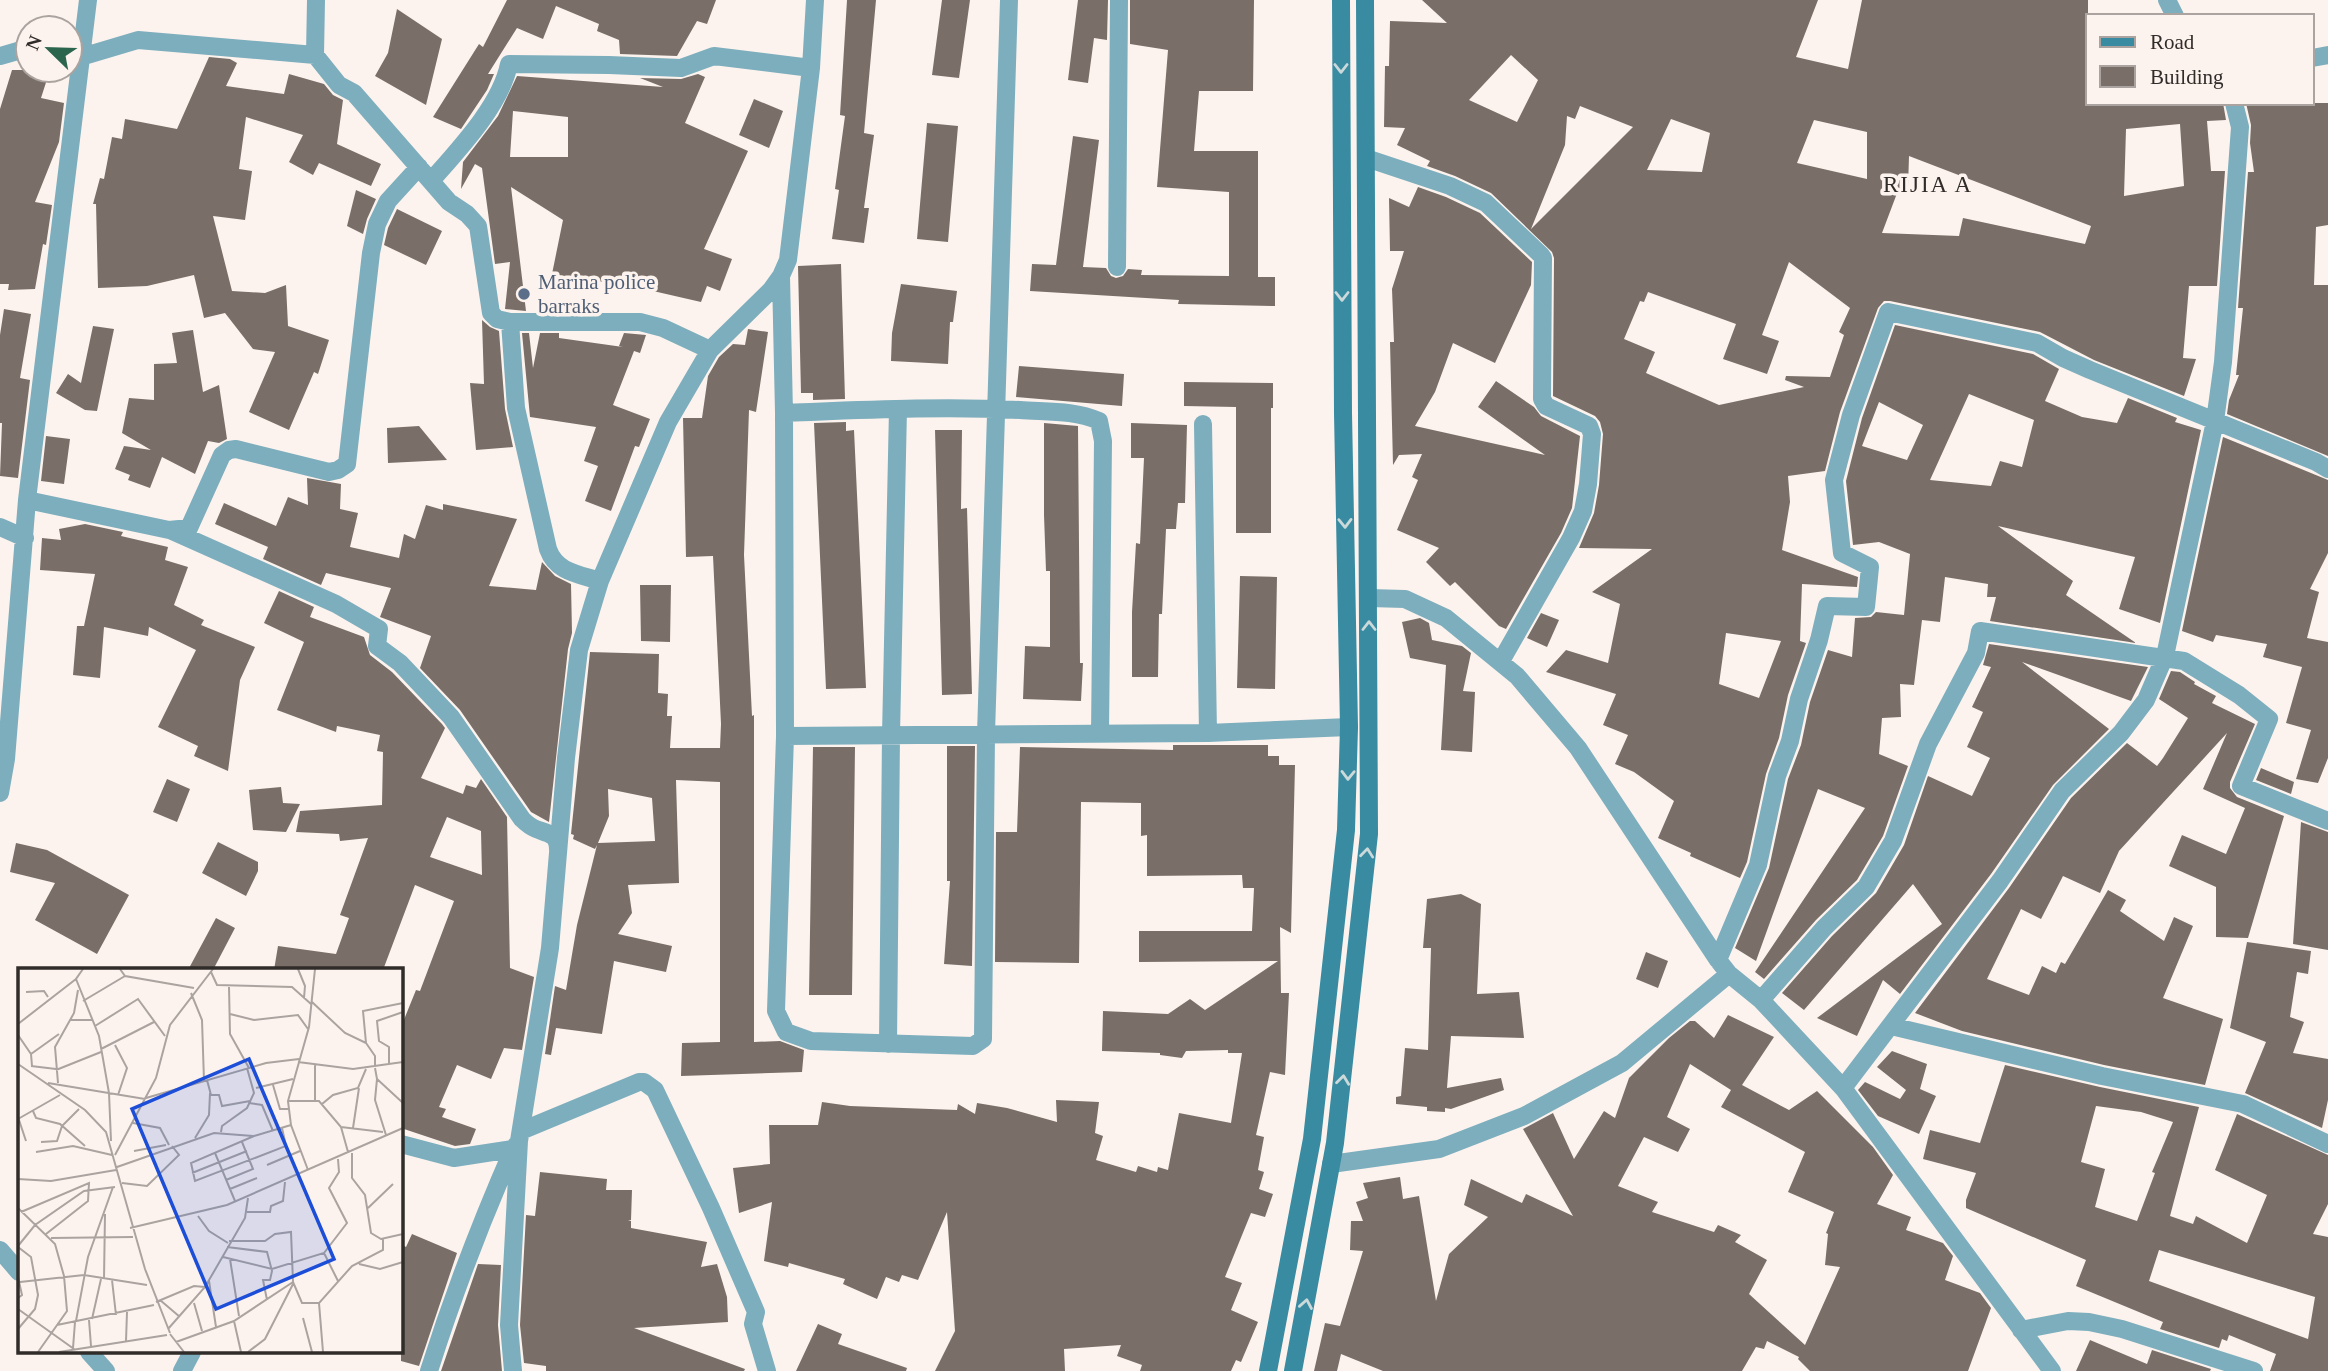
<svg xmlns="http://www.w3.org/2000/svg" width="2328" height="1371" font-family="'Times New Roman',serif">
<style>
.building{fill:#796f68;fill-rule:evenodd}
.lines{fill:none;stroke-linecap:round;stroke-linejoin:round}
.minor{stroke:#7daebd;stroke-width:18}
.secondary{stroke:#398ba1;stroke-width:18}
.oneway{stroke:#ccd9db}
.service-dot{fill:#5c6f8a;stroke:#fdf3ee;stroke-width:2.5}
.labels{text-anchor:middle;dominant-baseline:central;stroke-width:7;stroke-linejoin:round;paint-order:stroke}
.service-label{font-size:21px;fill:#4e5e75;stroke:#fdf3ee;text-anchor:start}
.neighbourhood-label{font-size:23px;letter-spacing:2px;fill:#302c29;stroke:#fdf3ee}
.inset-road{fill:none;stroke:#aba39f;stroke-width:2}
.view{fill:#1d4ed8;fill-opacity:0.15;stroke:#1d4ed8;stroke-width:3.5}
.inset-edge{fill:none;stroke:#302c29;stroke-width:3.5}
</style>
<rect width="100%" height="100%" fill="#fdf3ee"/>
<path class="building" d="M507,0H716L707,24L697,21L677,56L620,54L619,40L597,31L599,24L556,6L543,39L517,28L488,74H494L487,90L461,129L433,117L479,44L483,47Z
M847,0H876L864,133L874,135L864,208H869L864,243L832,239L839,190L835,189L845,116L840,115Z
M942,0H970L959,78L932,75Z
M1078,0H1108L1107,40L1094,38L1088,83L1068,80Z
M1130,0H1254L1253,91H1199L1194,151H1258V277H1275V306L1178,304L1179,300L1030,291L1032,264L1056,265L1073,136L1099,140L1083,267L1106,268L1111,276L1116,278L1123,276L1128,269L1142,270L1141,275L1229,276V192L1157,187L1168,50L1130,44Z
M1422,0H1818L1796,57L1848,69L1862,0H2088V103H2123V106L2154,103H2223L2226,120L2207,121L2211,171H2225L2217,286H2189L2183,358L2196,359L2184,396L2094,360L2040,332L1890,301H1884L1878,308L1840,412L1825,471L1788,476L1790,502L1782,550L1858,577L1857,587L1802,584L1800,641L1806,643L1788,695L1779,738L1766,774L1747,862L1740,878L1690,856L1691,853L1658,838L1674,801L1634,772L1615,764L1628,735L1603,725L1616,694L1546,672L1566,650L1608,663L1620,604L1592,592L1652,549L1579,548L1594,513L1599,485L1603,434L1600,422L1595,416L1553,396L1554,258L1552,252L1491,193L1455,176L1427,166L1430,161L1397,145L1405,128L1384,127L1385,66H1389L1390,21L1447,23ZM1511,55L1538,80L1517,122L1469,100ZM1580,106L1633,127L1531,229L1565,145L1567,116L1575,119ZM1671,119L1710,133L1702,172L1647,170ZM1814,120L1867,132V179L1797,163ZM2180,124L2184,186L2124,196L2126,129ZM1909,156L2091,226L2085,244L1963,218L1959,236L1882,233L1899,188H1908ZM1789,262L1850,308L1839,332L1844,335L1830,377L1786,376L1785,380L1804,387L1719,405L1646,373L1655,352L1624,339L1640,301L1644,302L1648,292L1736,324L1723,359L1767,374L1779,341L1762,335ZM1726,633L1781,641L1759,698L1719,684Z
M397,9L442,39L426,105L375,76L388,53Z
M209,57L230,59L237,63L226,86L284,94L289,74L324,84L333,95L343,100L337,144L381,164L371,186L319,163L313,175L289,162L303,135L246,117L239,169L252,171L245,220L213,216L232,291L265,293L286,285L288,326L329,340L318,374L314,372L289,430L249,412L275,352L253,349L225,313L204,318L194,275L147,286L98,288L96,204H93L100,178L104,179L112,137L122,139L125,119L177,129Z
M12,70H50L41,98L64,103L59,142L35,202L52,205L46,245L43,244L35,289L8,290L9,284H0V109Z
M698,74L705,77L685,123L748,151L704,249L732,259L720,291L707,286L701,302L640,288L552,274L563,220L511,187L526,311L505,309L510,262L495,264L482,168L475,164L461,189L463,162L498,116L517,76L663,87L640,78L681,79ZM513,111L568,117V157H510Z
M754,99L783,111L769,148L739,135Z
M2246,103H2328V225L2316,227L2314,285H2328V456L2227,414L2229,400L2239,375H2236L2243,308H2238L2248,172H2254L2250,143L2251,125Z
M927,123L958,126L948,242L917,239Z
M1418,187L1446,197L1480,213L1532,262L1531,285L1495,363L1453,343L1435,392L1415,426L1545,455L1478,407L1496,381L1534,407L1541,416L1580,436L1572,508L1561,533L1506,629L1499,626L1455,582L1450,586L1426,562L1439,548L1397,530L1418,480L1412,477L1422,454L1399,455L1393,465L1390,342H1394L1392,289L1404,251H1390L1389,198L1409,207Z
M356,190L376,199L367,219L363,234L347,226Z
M397,209L442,231L426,265L384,245L388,228Z
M841,264L845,399L813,400V393H801L798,266Z
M901,284L957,291L953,322H950L948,364L891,361L892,333Z
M4,309L31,314L20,378L30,380L18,478L0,476L2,423H0V335Z
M482,320L490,327L499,331L505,409L513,447L476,450L470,383L484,384Z
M1895,325L2033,354L2059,369L2045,401L2082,417L2117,423L2128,398L2177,418L2175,422L2201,430L2160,623L2119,609L2135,557L1998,526L2073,581L2066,595L2136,643L1990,621L1996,597H1987L1988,584L1945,577L1940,622L1922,620L1914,685L1900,684L1901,717L1882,718L1879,754L1908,766L1883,836L1857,880L1816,920L1764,979L1755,972L1865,808L1818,789L1756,961L1735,948L1769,868L1788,779L1801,745L1810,702L1828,650L1852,657L1855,618L1871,617L1876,612L1904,615L1910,554L1879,542L1853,545L1846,481L1862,418ZM1969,394L2034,420L2022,467L2000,461L1991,486L1930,480ZM1879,402L1923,425L1907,460L1862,446Z
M93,326L114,329L97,411L85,410L56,393L68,374L81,383Z
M748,329L768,332L756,412L749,410L744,555L752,716L754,715V1042L780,1041L804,1050L802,1072L681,1076L682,1043L720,1042V782L676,780L679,883L628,885L632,913L618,934L672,946L666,972L614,961L602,1034L556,1028L551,1055L545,1054L555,986L566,990L577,925L597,845L595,849L573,839L574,835L571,834L590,652L659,654L658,693L668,694L667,716H672L670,748H720L721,724L713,556L686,557L683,418H702L708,376L719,357L733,344L745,345ZM608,789L652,798L655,841L598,843L609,816Z
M193,330L203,392L219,385L227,439L219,443L208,441L195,474L162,457L150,488L128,480L130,475L115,469L124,446L151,450L122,433L129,398L154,400V364L177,363L172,333Z
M522,333H529L533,368L540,333H559V338L623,347L619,346L624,333L646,335L640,353L634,351L613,405L650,419L639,447L635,446L611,511L585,501L598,466L584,461L596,427L530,417Z
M1019,366L1124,374L1122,406L1016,397Z
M1184,382L1273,383V408H1271V533H1236V407L1184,406Z
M846,422V431L854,430L866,688L826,689L814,423Z
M1044,423L1078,426L1080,663H1083L1081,701L1023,699L1025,646L1050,647V571H1046L1044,515Z
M1131,423L1187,425L1185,503H1178L1176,529H1166L1162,614H1159L1158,677H1132V612L1136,543L1140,544L1144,458H1131Z
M419,426L447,460L388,463L387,428Z
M935,430H962L961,509L967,508L972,694L942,695Z
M46,436L70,439L64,484L41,481Z
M2223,437L2328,480V553L2310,589L2319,592L2307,638L2328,642V758L2318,783L2296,779L2311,730L2286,723L2302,667L2263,657L2267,644L2216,635L2213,642L2182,631Z
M307,478L341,484L340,509L358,513L350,547L399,558L404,534L415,539L426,505L443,510V504L517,519L489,586L536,590L542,562L555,576L571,584L572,633L568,649L549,822L531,812L460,710L420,668L431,636L380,617L391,588L326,573L321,585L263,559L268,547L215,524L224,503L276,526L288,497L308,505Z
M85,524L123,532L121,536L168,547L165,560L188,567L174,605L204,620L201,625L255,647L240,680L228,771L194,756L198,746L158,727L196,650L149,627L148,636L104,627L100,678L73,675L77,626H84L95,574L40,570L42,538L61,540L59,529Z
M1240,576L1277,577L1275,689L1237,688Z
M640,585H671L670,642L641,641Z
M279,591L314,607L310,617L364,637L370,655L392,672L442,724L445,728L421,778L463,794L466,785L476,788L481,779L507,817L510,968L534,977L522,1050L504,1048L491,1079L457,1065L439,1107L446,1109L442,1117L476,1129L470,1144L455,1146L401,1128V1027L416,990L420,991L454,901L415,885L383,970H274L278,946L336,954L349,918L340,915L368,838L340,841L339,834L296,832L300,811L382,805L383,752L377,751L380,735L337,726L336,732L277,710L304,642L264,623ZM447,817L481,831L482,875L430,857Z
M1541,613L1559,620L1547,647L1527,638Z
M1420,618L1429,623L1432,640L1462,646L1471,653L1463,691L1475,692L1472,752L1441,750L1446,665L1410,658L1402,622Z
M1989,644L2148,667L2131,701L2022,662L2109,729L2053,785L1991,874L1900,994L1883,980L1857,1036L1817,1018L1942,924L1913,884L1804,1010L1782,993L1832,936L1876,893L1904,845L1928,776L1972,796L1990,758L1967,747L1983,712L1972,707L1991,667L1983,665Z
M2171,671L2180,672L2195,682L2194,684L2216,696L2212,703L2255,724L2230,782V788L2237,797L2284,816L2248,938L2216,937V887L2169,866L2182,835L2226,854L2245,808L2203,789L2227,733L2119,851L2100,893L2063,876L2041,919L2021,909L1987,979L2029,995L2042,966L2056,973L2061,962L2065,964L2108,890L2126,900L2120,911L2164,941L2174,917L2193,926L2163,998L2223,1019L2205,1085L2104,1065L1962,1031L1915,1013L2009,888L2071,798L2127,743L2157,766L2163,758L2188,718L2159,699Z
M1173,745H1268V756H1279V765H1295L1291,933L1280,927L1281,993H1289L1285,1075L1270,1072L1256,1135L1264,1137L1258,1170L1264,1172L1259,1189L1273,1194L1265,1217L1251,1213L1225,1277L1242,1283L1231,1310L1258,1322L1241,1362L1236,1360L1231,1371H1140L1142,1365L1117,1356L1121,1345L1064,1349L1065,1371H935L955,1331L947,1212L918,1280L902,1275L899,1282L886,1277L877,1299L843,1284L845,1279L789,1263L788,1267L764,1261L772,1202L739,1213L733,1168L770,1164L769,1125H818L822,1102L850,1106L957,1110L958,1104L975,1114L977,1103L1007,1108L1057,1122L1056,1100L1099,1102L1095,1133L1103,1136L1096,1160L1136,1172L1138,1166L1157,1172L1158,1167L1168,1170L1179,1113L1231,1123L1242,1053H1228V1050L1186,1051L1182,1058L1160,1055V1053L1102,1051L1103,1011L1168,1014L1190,999L1205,1010L1278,961L1139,962V931H1252L1254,888H1243L1242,875L1147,876V835L1141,836V803L1081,802L1079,963L995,962L996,832H1017L1020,747L1173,750Z
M947,746H975L972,966L944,964L950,881H947Z
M813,747H855L852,995H809Z
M2261,768L2294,782L2291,794L2256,780Z
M167,779L190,789L177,822L153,812Z
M281,787L283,803L300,804L286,832L253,830L249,790Z
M2301,822L2328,832V950L2293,944Z
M218,842L258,862V871L246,896L202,873Z
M16,843L47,850L129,895L97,954L35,920L55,883L10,872Z
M1461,894L1481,904L1477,994L1519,992L1524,1038L1451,1036L1447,1088L1501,1078L1504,1090L1451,1109L1445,1108V1112L1427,1111V1107L1396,1104V1097L1401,1096L1405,1048L1428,1050L1431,948H1423L1427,899Z
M216,918L235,928L213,970H188Z
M2247,942L2311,951L2308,974L2297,972L2290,1017L2304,1022L2293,1053L2328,1059V1100L2322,1128L2245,1093L2266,1042L2230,1028Z
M1646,952L1668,961L1658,988L1636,979Z
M1728,1015L1774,1037L1742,1085L1789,1110L1817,1091L1873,1147L1893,1175L1877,1204L1911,1217L1906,1230L1943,1243L1953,1256L1945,1280L1980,1293L1991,1308L1968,1371H1810L1798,1359L1799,1357L1767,1341L1764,1349L1756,1347L1742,1371H1383L1341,1354L1337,1371H1314L1325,1323L1340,1326L1363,1251L1350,1250L1351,1221H1363L1356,1202L1368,1198L1363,1183L1400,1177L1403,1199L1419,1196L1436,1301L1449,1254L1488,1217L1464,1205L1471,1179L1522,1203L1526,1194L1573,1216L1523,1129L1553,1113L1574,1159L1604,1111L1615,1118L1629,1078L1669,1038L1690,1021H1695L1714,1038ZM1690,1064L1731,1090L1721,1107L1805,1152L1788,1192L1834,1212L1826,1233L1828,1234L1825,1265L1840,1267L1805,1345L1749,1294L1767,1260L1735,1242L1741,1235L1718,1225L1714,1232L1652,1212L1658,1202L1618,1186L1644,1137L1678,1152L1690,1129L1667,1117Z
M1892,1051L1927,1064L1920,1089L1936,1096L1919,1134L1878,1116L1858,1090L1865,1082L1900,1099L1906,1090L1877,1067Z
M2005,1065L2100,1087L2199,1107L2170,1216L2193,1224L2196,1216L2247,1243L2267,1195L2215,1170L2237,1114L2328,1155V1204L2313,1234L2328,1237V1371H2270L2276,1354L2229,1335L2227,1341L2222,1339L2219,1348L2160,1329L2163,1322L2076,1286L2086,1260L1966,1208V1200L1976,1173L1923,1159L1930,1130L1980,1143ZM2096,1106L2141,1112L2173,1122L2152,1172L2155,1173L2137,1221L2095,1207L2105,1169L2081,1162ZM2159,1250L2315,1297L2308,1339L2149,1281Z
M540,1172L607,1179L606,1190H632L631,1220L628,1221H631V1228L707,1242L701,1267L717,1264L727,1297L728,1322L634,1328L745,1369L744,1371H546V1366L524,1363L520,1325L526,1215L535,1216Z
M412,1234L457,1253L419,1366L401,1361V1244L406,1247Z
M478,1264L501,1265L498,1325L502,1371H441Z
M818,1324L842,1334L838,1344L907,1368L906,1371H796Z
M2090,1340L2147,1364L2152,1350L2211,1369L2210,1371H2076Z"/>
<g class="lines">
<path class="minor" d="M2167,0L2175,16
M315,55L316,0
M0,56L28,48
M81,57L138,40L315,55L339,85L354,93L449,202L467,214L478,226L491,313L497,319L510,322H640L663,328L710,350
M2312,58L2328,55
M1366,158L1450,186L1486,203L1541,255L1543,258L1542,399L1546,406L1589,426L1592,434L1588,484L1583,511L1571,538L1501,661
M431,181C459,149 501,105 509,64L609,65L681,68L714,56L811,68
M1117,267L1119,0
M781,276L784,413L785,736L776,1011L786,1032L811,1041L973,1046L983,1039L986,734L1009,0
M510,322L516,408L548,549C556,572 578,574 600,581
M784,413C863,410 942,406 1020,410C1047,412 1074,410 1099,421L1103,441L1100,734
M1203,424L1208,733
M27,500L169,530L189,528L222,455L229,450L236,449L329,472L338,470L347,464L371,253L377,224L388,201L419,167
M0,527L25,538
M170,530L336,604L379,629L377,646L400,663L451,717L522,819C526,823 531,827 536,829C549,834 558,834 558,850
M1369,598L1405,599L1446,618L1517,676L1578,748L1718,960L1729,974L1761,1000L1843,1088L2052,1371
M785,736L1208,733L1349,727
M0,793L6,759L27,500L88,0
M1718,960L1758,865L1777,776L1790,741L1799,699L1819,640L1827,606L1866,607L1870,567L1842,553L1834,480L1851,415L1888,312L2037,343L2063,358L2090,370L2316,462L2328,469
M1761,1000L1824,928L1866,887L1893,841L1928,744L1976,653L1980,631L2184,661L2239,695L2269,719L2241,786L2328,821
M1891,1026L2102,1076L2243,1104L2328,1144
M888,1044L891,735L898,409
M1843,1088L2000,881L2062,791L2121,733L2146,700L2165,656L2215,421L2223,362L2240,127L2234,103
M521,1131L639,1082H644L655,1090L711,1208L756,1312L753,1324L767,1371
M401,1144L454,1158L513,1149
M1331,1164L1439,1149L1524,1116L1622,1063L1729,974
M0,1250L19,1272
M2021,1330L2068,1321L2089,1322L2122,1329L2254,1371
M89,1352L106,1371
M182,1371L192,1352
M429,1371C453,1295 481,1222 513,1149L517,1144
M513,1371L509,1325L519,1141L550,948L566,758L579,650L600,581L668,422L710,350L771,290L781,276L788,260L811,68L815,0"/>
<path class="secondary" d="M1268,1371L1312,1139L1346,830L1349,727L1343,413L1341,0
M1293,1371L1335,1143L1369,834L1365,0"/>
</g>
<defs><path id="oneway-chevron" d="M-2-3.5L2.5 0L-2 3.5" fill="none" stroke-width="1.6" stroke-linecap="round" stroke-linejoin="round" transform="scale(1.75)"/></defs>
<g class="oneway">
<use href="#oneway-chevron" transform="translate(1341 68) rotate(90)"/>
<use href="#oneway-chevron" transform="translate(1342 296) rotate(90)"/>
<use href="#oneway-chevron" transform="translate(1345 523) rotate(89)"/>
<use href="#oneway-chevron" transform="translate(1369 626) rotate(-90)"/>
<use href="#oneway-chevron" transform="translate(1348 775) rotate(91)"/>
<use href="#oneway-chevron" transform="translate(1367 853) rotate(-84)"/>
<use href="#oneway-chevron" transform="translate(1343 1080) rotate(-83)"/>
<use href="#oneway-chevron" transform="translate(1306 1304) rotate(-80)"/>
</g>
<circle class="service-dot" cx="524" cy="294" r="7"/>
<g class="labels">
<g class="service-label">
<text x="538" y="282">Marina police<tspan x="538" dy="24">barraks</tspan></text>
</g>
<g class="neighbourhood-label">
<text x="1928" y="184">RIJIA A</text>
</g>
</g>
<g transform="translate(18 968)">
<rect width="385" height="385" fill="#fdf3ee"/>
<path class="inset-road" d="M65,1L58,11L81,68L91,125L93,173M102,1L107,8L176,20M280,1L287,18L286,30M193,4L199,17L274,19L293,36M211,19L212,66L231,100M8,24L26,23L30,29M173,25L184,52L186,113M65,33L107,8M294,34L327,65L348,75M212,46L236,52L280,47L290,61M52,52H74M0,56L58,11M77,58L120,31L147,68M0,67L13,86L14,98M97,77L109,100L100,127M83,81L136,54M13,86L41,66M280,94L335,101L385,94M0,96L67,142L88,164L127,301L152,365M371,96V79L361,73L359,53L385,44M13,98L38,101M357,99V88L348,75L345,43L385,35M357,100L359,111L385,135M38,102L83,84M359,111L357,132L368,167M189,112L193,127H201L204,138L232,133M30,115L127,131M40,115L37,79L56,45L60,22M255,117L262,141H271M238,120L275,111M128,130L248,95L281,91M297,132V97M270,133H301L323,159L330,184M231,135L244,137L255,163M304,136L315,127L340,120L348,101M15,143L18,150L42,156L67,178M0,149L8,173M0,151L42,127M115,155L142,160L151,177M323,159L365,164M264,160L268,178L177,213L173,195L236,168L273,157M335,160L341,120M203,164L204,158L229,140L236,125L229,100M177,170L191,147L192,125M23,174L39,173L44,158L61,141M116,183L148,177M18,184L55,178L94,187M197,185L217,233M334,185V210L347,227L353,265L363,271L385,266M97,187L138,110L152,57L195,1M249,197L282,183M99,199L196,165L235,168M290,202L273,157L270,133L291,59L297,1M174,205L229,183M0,211L33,213L98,202M208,212L235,201L224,174M104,215L129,218L161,187L154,178M212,221L239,210M0,240L37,276L46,308L49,343L20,384M350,240L375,216M3,244L71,215L70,233L28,266M229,244H252L253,238L265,233L267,214M180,248L191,263L210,275M112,260L209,237L385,160M33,270L115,269M211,273H247L257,266L273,264L275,314L284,335H301M0,278L17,257L66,223L97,219M0,279L13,289L20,327L17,341L0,361M209,279L249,284L254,303L252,312H245L249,332M306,285L320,313M205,289L254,301L306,285L329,255L311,220L321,204L320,191M212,291L221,348M341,296L362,301L385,294M0,309L4,327L0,330M86,311L87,246M94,312L98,347M191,313L198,359M2,314L66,307L129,317M142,332L162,349M138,334L176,318L187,319M176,335L184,363M0,341L56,381M285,350L294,384M74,351L83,311M71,352L73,378M58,353L70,289L95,219M216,353L223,384M39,357L136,337M150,361L187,319L227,250L230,230M152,366L166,384M108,373L109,344M158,374L216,353L275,314M55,380L57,354M41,384L149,367M230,384L247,371L275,316M305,384L301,335L334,298L365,282V271"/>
<path class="view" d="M231,91L316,291L198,341L114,141Z"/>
<rect width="385" height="385" class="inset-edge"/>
</g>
<rect x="2086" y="14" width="228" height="91" fill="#fdf3ee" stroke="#aba39f" stroke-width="2"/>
<rect x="2100" y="37" width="35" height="10" fill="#398ba1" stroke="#aba39f" stroke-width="2"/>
<text x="2150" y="49" font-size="21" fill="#302c29">Road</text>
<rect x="2100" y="66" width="35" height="21" fill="#796f68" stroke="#aba39f" stroke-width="2"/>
<text x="2150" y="84" font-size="21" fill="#302c29">Building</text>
<g transform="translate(49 49) rotate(293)"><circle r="33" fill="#fdf3ee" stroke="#aba39f" stroke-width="2"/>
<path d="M0-5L12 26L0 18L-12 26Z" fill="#2b654d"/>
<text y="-10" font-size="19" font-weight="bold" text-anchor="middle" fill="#302c29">N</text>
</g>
</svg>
